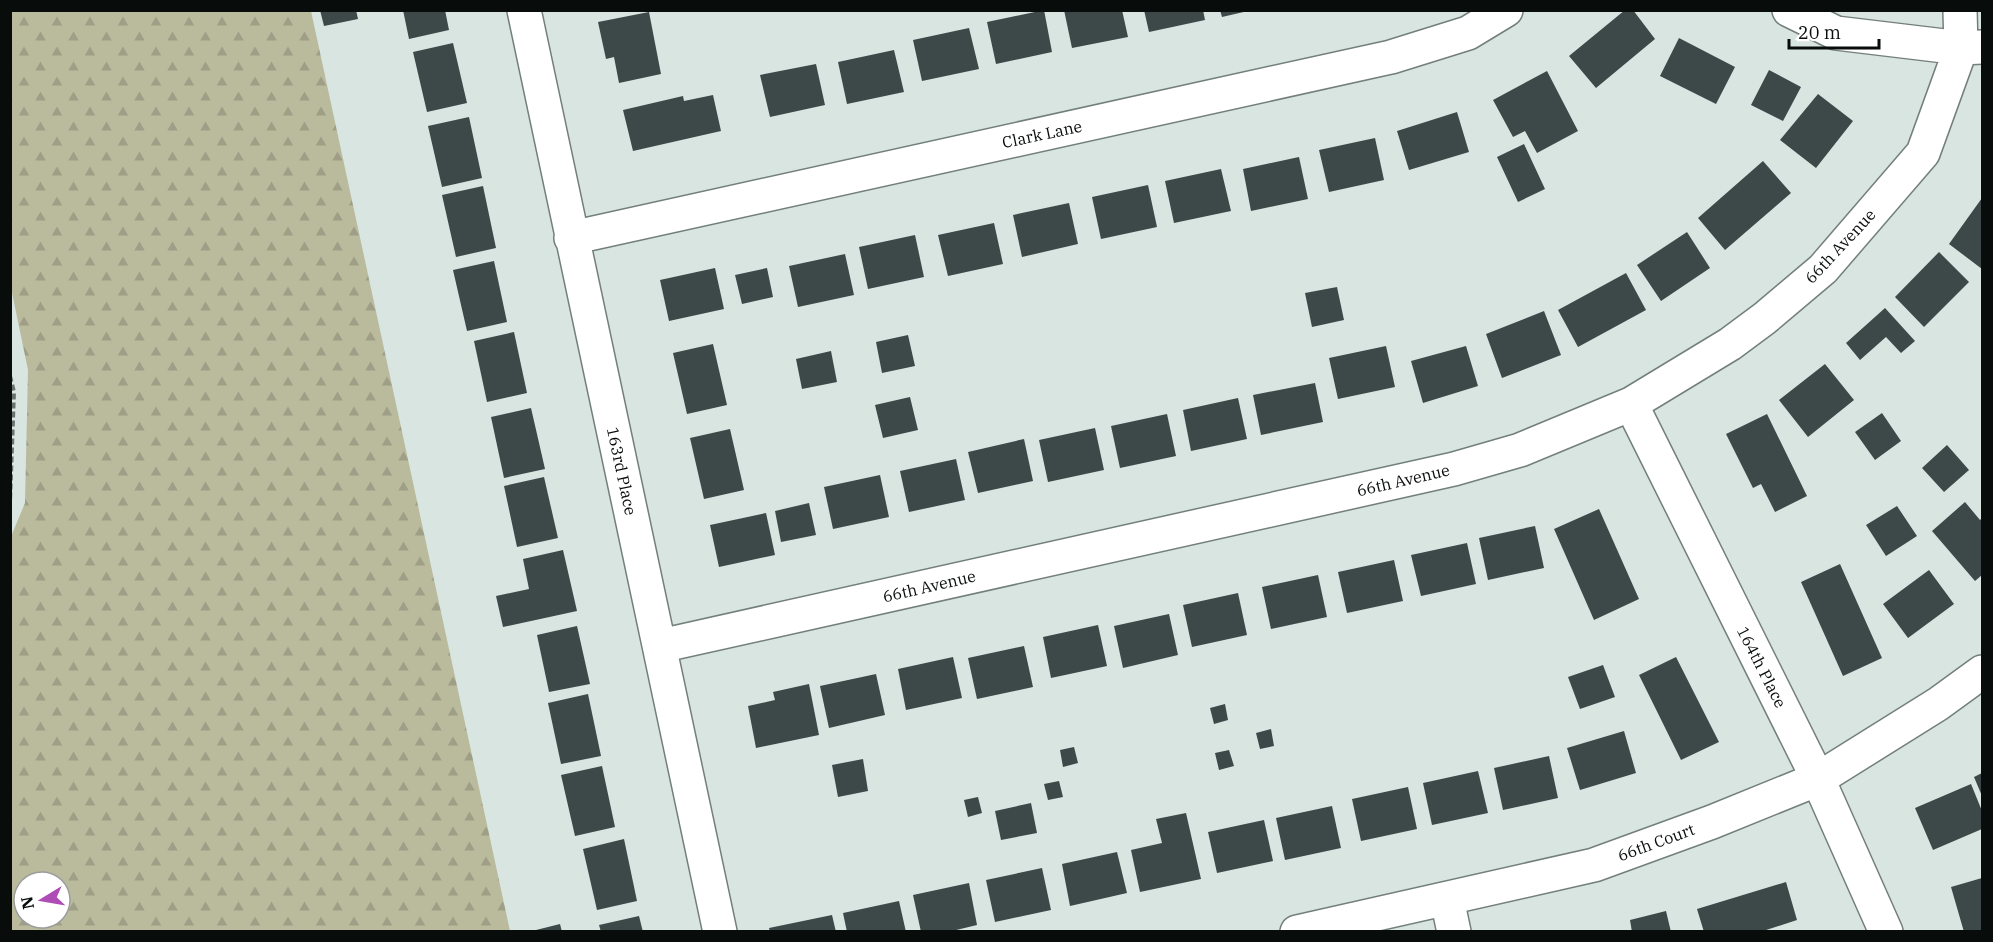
<svg xmlns="http://www.w3.org/2000/svg" width="1993" height="942" font-family="'IBM Plex Serif',serif">
<style>
.forest{fill:url(#forest-firs);fill-rule:evenodd}
.building{fill:#3d4849}
.lines{fill:none;stroke-linecap:round;stroke-linejoin:round}
.minor-casing{stroke:#737f7a;stroke-width:36}
.path{stroke:#6a726f;stroke-width:4;stroke-dasharray:6 3;stroke-linecap:butt}
.minor{stroke:#fff;stroke-width:33}
.labels{text-anchor:middle;dominant-baseline:central;stroke-width:6;stroke-linejoin:round;paint-order:stroke}
.street-label{font-size:16px;fill:#080c0b;stroke:#fff}
</style>
<defs>
<pattern id="forest-firs" width="22" height="20" patternUnits="userSpaceOnUse" patternTransform="scale(1.5)"><rect width="22" height="20" fill="#baba9d"/><path d="M5 1l3.5 6h-7zM16 11l3.5 6h-7z" fill="#9e9f86"/></pattern>
</defs>
<rect width="100%" height="100%" fill="#d8e5e0"/>
<path class="forest" d="M11,10L311,11L510,931H11L10,539L25,503L28,370L10,283ZM24,882H60V918H24Z"/>
<path class="building" d="M320,10H356L358,19L324,26Z
M403,10H445L449,30L409,39Z
M1044,10L1052,52L996,64L987,22Z
M1064,10H1122L1128,37L1072,48Z
M1144,10H1203L1205,20L1149,32Z
M1220,10H1248V11L1222,17Z
M1625,10H1633L1655,39L1596,88L1569,56Z
M649,12L661,74L619,83L614,57L606,59L598,22Z
M969,28L979,69L922,81L913,40Z
M1679,38L1735,67L1716,104L1660,76Z
M453,43L467,103L427,112L413,52Z
M894,50L904,92L847,104L838,62Z
M816,64L825,105L770,117L760,75Z
M1769,70L1801,87L1783,121L1751,105Z
M1547,71L1578,131L1537,153L1525,131L1513,137L1493,100Z
M1818,94L1853,121L1816,168L1780,140Z
M713,95L721,131L633,151L623,110L683,96L684,101Z
M1457,112L1469,152L1409,170L1397,131Z
M469,117L482,178L442,187L428,126Z
M1375,138L1384,180L1329,192L1319,150Z
M1524,144L1545,189L1518,202L1497,157Z
M1299,157L1308,199L1251,211L1243,169Z
M1763,161L1791,193L1725,250L1698,218Z
M1221,169L1231,211L1174,223L1165,181Z
M1148,185L1157,227L1101,239L1092,197Z
M483,186L496,248L456,257L442,195Z
M1982,198V269L1949,244Z
M1069,203L1078,244L1022,257L1013,215Z
M994,223L1003,264L948,276L938,235Z
M1687,232L1710,268L1661,301L1637,265Z
M915,235L924,277L868,289L859,247Z
M1939,252L1969,282L1924,327L1895,297Z
M845,254L854,295L798,307L789,266Z
M494,261L507,322L467,331L453,270Z
M715,268L724,309L669,321L660,280Z
M767,268L773,297L742,304L735,275Z
M1626,273L1646,310L1578,347L1558,310Z
M1337,287L1344,320L1312,327L1305,293Z
M1885,308L1915,341L1901,353L1886,337L1860,360L1846,343Z
M1544,311L1561,355L1502,378L1486,334Z
M514,332L527,393L487,402L474,341Z
M908,335L915,366L882,373L876,342Z
M713,344L727,405L687,414L673,353Z
M1386,346L1395,387L1338,399L1329,358Z
M1466,346L1478,386L1423,403L1411,361Z
M831,351L837,382L802,389L796,359Z
M1825,364L1854,400L1808,437L1779,400Z
M1315,383L1323,422L1261,435L1253,395Z
M910,397L918,430L883,438L875,405Z
M1238,398L1247,439L1191,451L1183,410Z
M531,408L545,469L504,478L491,417Z
M1882,413L1901,441L1875,460L1855,432Z
M1167,414L1176,456L1120,468L1111,426Z
M1767,414L1807,496L1775,512L1761,484L1753,488L1726,434Z
M1095,428L1104,470L1048,482L1039,440Z
M730,429L744,490L704,499L690,438Z
M1024,439L1033,481L978,493L968,452Z
M1947,445L1969,470L1944,492L1922,468Z
M956,459L965,500L909,512L900,471Z
M880,475L889,517L833,529L824,487Z
M544,477L558,538L517,547L504,486Z
M1965,502L1980,520L1982,518V575L1975,581L1932,531Z
M809,503L816,535L781,542L775,511Z
M1897,506L1917,536L1886,556L1866,525Z
M1599,509L1639,599L1594,620L1554,529Z
M766,513L775,555L719,567L710,525Z
M1535,526L1544,568L1488,580L1479,538Z
M1467,543L1476,584L1421,596L1411,555Z
M563,550L577,611L503,627L496,596L529,589L523,559Z
M1394,560L1403,601L1347,613L1338,572Z
M1840,564L1882,658L1843,676L1801,582Z
M1929,570L1954,604L1908,638L1883,604Z
M1318,575L1327,617L1271,629L1262,587Z
M1238,593L1247,635L1192,647L1183,605Z
M1169,614L1178,655L1123,668L1114,626Z
M1098,625L1107,666L1051,678L1043,637Z
M577,626L590,684L549,692L537,635Z
M1024,646L1033,687L977,699L968,658Z
M953,657L962,698L906,710L898,669Z
M1676,657L1719,742L1681,760L1639,675Z
M1603,665L1615,697L1580,709L1568,677Z
M876,674L885,715L829,728L820,686Z
M809,684L819,735L756,748L748,706L775,700L773,692Z
M588,694L601,756L561,764L548,703Z
M1225,704L1228,720L1214,724L1210,708Z
M1271,729L1274,746L1260,749L1256,733Z
M1624,731L1636,773L1580,790L1567,748Z
M1074,747L1078,763L1063,767L1060,750Z
M1229,750L1234,766L1219,770L1215,753Z
M1549,756L1558,798L1503,810L1494,768Z
M863,759L868,791L838,797L832,765Z
M602,766L615,827L575,836L561,775Z
M1478,771L1488,813L1432,825L1423,783Z
M1982,773V796L1974,777Z
M1059,781L1063,797L1048,800L1044,784Z
M1971,784L1982,811V829L1933,850L1915,808Z
M1408,787L1417,829L1361,841L1352,799Z
M978,797L982,813L968,817L964,800Z
M1031,803L1037,833L1001,840L995,811Z
M1332,806L1341,848L1285,860L1276,818Z
M1186,813L1201,879L1140,892L1131,850L1162,843L1156,819Z
M1264,820L1273,861L1217,873L1208,832Z
M624,839L637,901L597,910L583,849Z
M1117,852L1127,893L1070,906L1062,864Z
M1042,868L1051,910L995,922L986,880Z
M1982,878V932H1964L1951,887Z
M1786,882L1797,920L1760,932H1704L1697,909Z
M969,883L977,925L948,932H921L913,895Z
M899,901L906,932H847L843,913Z
M1666,911L1671,932H1632L1630,920Z
M832,915L836,932H770L769,928Z
M639,916L643,932H601L599,925Z
M560,924L562,932H532V931Z"/>
<g class="lines">
<defs>
<path id="minor" d="M524,10L720,932
M1789,10L1836,33L1961,48L1960,10
M571,238L1391,57L1468,33L1506,10
M1631,404L1818,779L1886,932
M660,646L1454,469L1520,450L1631,404L1730,344L1765,318L1823,269L1923,153L1961,48L1982,47
M1447,899L1454,932
M1297,932L1594,865L1712,822L1818,779L1938,704L1982,672"/>
</defs>
<use href="#minor" class="minor-casing"/>
<path class="path" d="M10,376L14,392L10,502"/>
<use href="#minor" class="minor"/>
</g>
<g class="labels">
<g class="street-label">
<text transform="translate(1042 134) rotate(-12)">Clark Lane</text>
<text transform="translate(1840 246) rotate(-47)">66th Avenue</text>
<text transform="translate(622 471) rotate(78)">163rd Place</text>
<text transform="translate(1403 480) rotate(-13)">66th Avenue</text>
<text transform="translate(929 586) rotate(-13)">66th Avenue</text>
<text transform="translate(1762 667) rotate(63)">164th Place</text>
<text transform="translate(1656 842) rotate(-20)">66th Court</text>
</g>
</g>
<rect width="1993" height="942" fill="none" stroke="#080c0b" stroke-width="24"/>
<g transform="translate(42 900) rotate(259)"><circle r="28" fill="#ffffff" stroke="#9c9e9d" stroke-width="1.5"/>
<path d="M0-4.5L10 22L0 15L-10 22Z" fill="#ad4db5"/>
<text y="-9" font-size="16" font-weight="bold" text-anchor="middle" fill="#080c0b">N</text>
</g>
<path d="M1789 39v9h90v-9" fill="none" stroke="#080c0b" stroke-width="3"/>
<text x="1798" y="39" font-size="18" fill="#080c0b" stroke="#ffffff" stroke-width="4.5" paint-order="stroke">20 m</text>
</svg>
